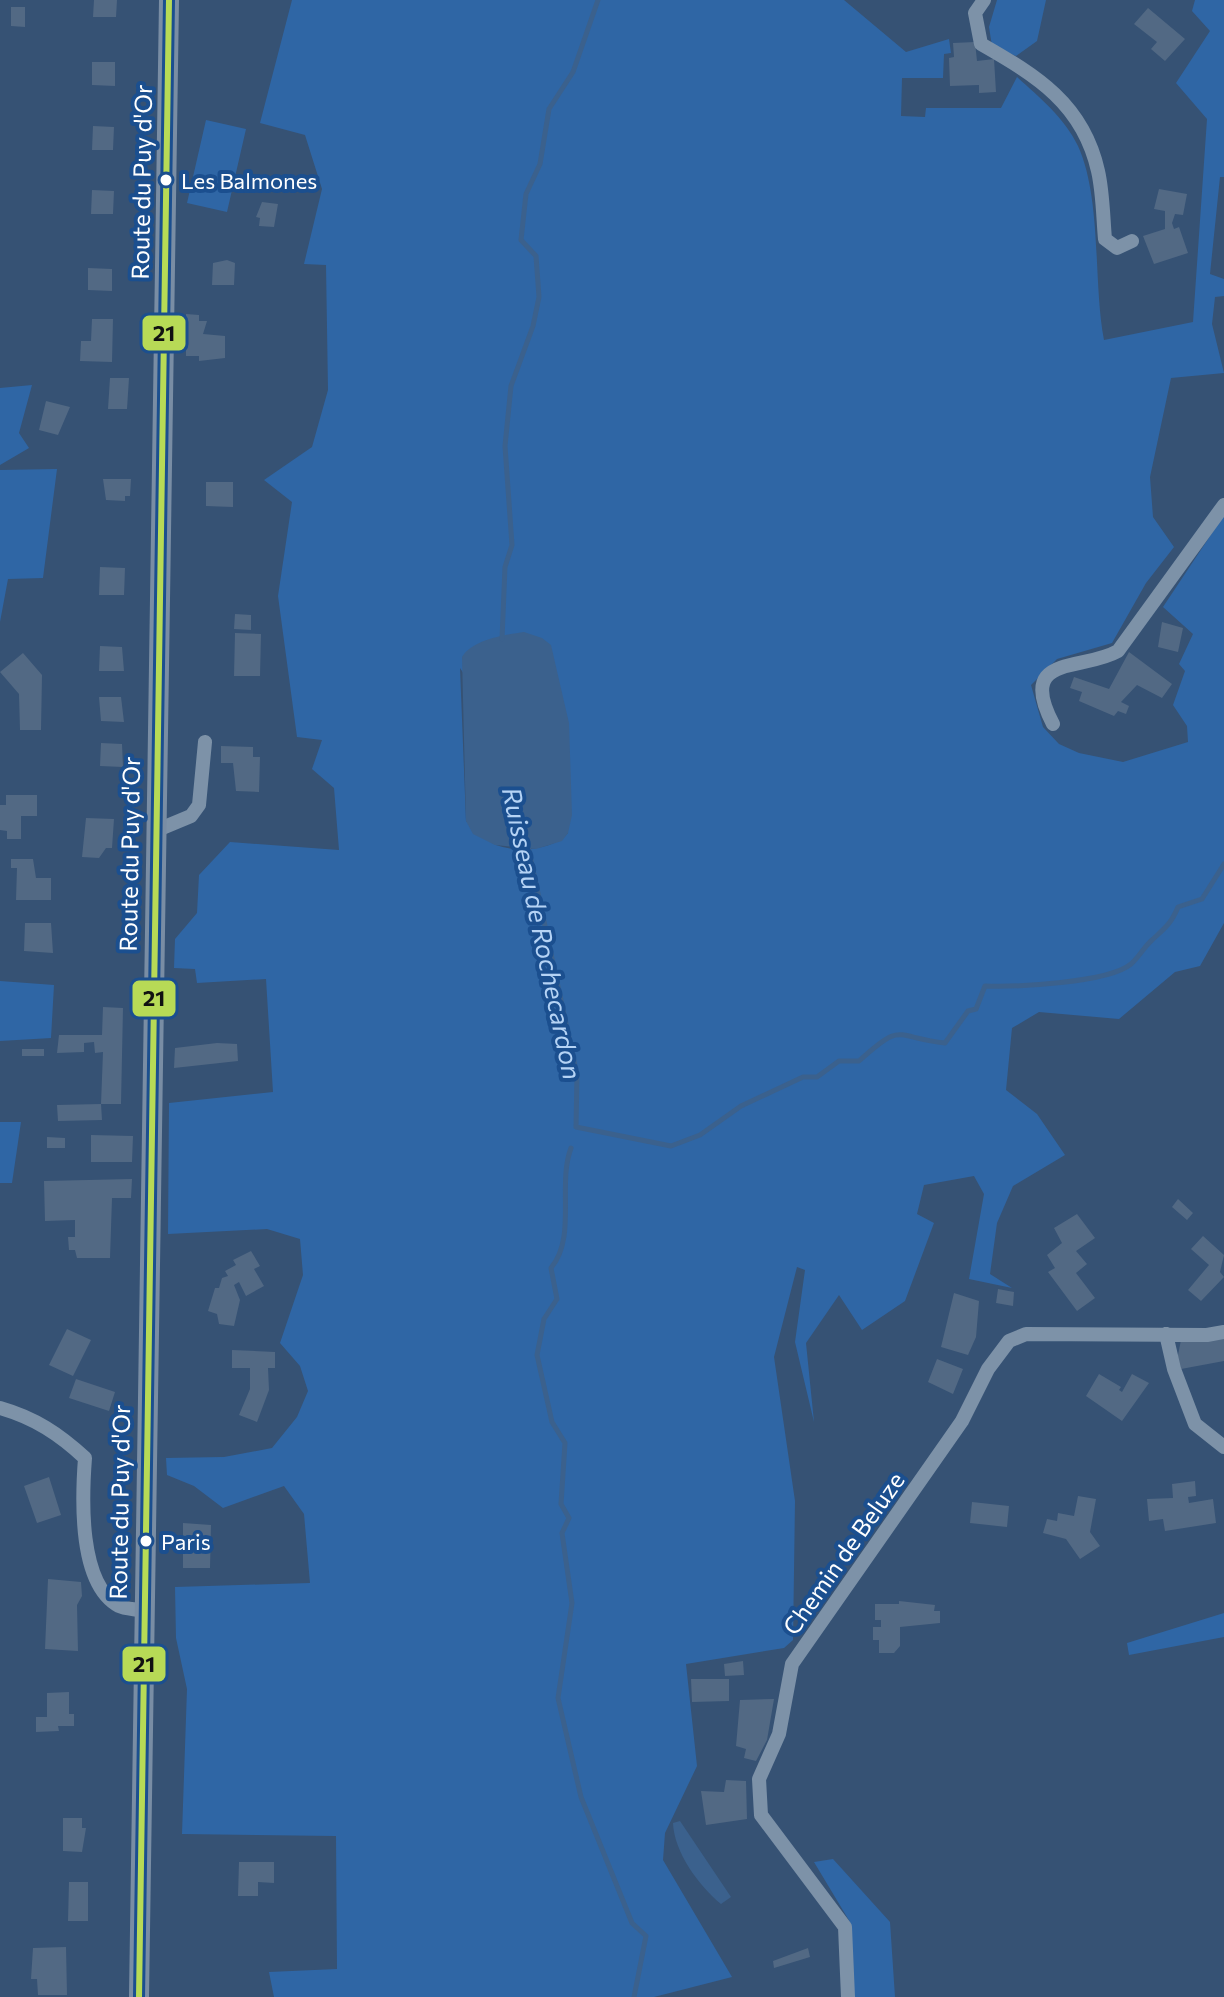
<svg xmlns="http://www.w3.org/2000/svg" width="1224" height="1997" font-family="Commissioner,sans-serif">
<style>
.green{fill:#2f66a5;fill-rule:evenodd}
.water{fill:#3b618d}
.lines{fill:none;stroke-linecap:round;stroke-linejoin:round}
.stream{stroke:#3b618d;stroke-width:5}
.building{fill:#526984}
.minor{stroke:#7d92a8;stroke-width:14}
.secondary{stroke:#798da4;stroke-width:20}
.bus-1-casing{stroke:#1b4f8f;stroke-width:12}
.bus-1{stroke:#b7da56;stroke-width:6}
.bus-dot{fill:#fff;stroke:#1b4f8f;stroke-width:3}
.labels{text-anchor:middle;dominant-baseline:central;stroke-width:8;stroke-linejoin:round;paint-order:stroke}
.bus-label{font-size:22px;fill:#fff;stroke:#1b4f8f;text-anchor:start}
.street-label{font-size:24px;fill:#fff;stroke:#1b4f8f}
.water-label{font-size:26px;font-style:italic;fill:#b5d3f5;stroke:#1b4f8f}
.line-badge{stroke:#1b4f8f;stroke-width:3}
.pale-badge-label{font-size:22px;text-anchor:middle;font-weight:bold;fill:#111}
</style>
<rect width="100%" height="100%" fill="#365274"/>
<path class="green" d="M292,0H844L906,52L949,39L951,53L944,54L943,78H902L901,116L925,117L926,108H1001L1017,77C1040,98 1064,117 1078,146C1102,199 1093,283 1104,340L1193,322L1207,119L1176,83L1210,31L1192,11L1195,0H1224V177H1220L1210,274L1224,279V296L1215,297L1212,324L1224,373L1171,378L1150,477L1153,517L1174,547L1146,583L1112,643L1057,659L1031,685L1043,727L1059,744L1079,753L1123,762L1188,742L1187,726L1173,705L1185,671L1179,664L1193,634L1163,607L1224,515V923L1200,966L1175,972L1119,1019L1039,1012L1012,1028L1006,1090L1037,1114L1065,1155L1013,1186L997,1223L990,1274L1012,1288L969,1279L984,1194L974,1176L924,1185L917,1214L934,1223L905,1301L862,1330L839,1295L806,1343L814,1422L795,1342L805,1270L797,1267L774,1357L795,1501L793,1640L784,1648L686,1664L697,1766L665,1833L663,1860L732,1977L654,1997H274L269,1972L337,1969L336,1836L182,1834L187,1689L176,1638L175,1587L310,1583L304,1514L284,1486L223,1508L194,1486L167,1475L166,1458L224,1457L272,1448L297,1417L308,1391L300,1366L280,1343L303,1275L300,1239L267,1229L168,1234L169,1103L273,1092L266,979L197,983L195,969L174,968L175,939L197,913L199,875L230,842L339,850L334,788L312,769L322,740L297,737L278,596L292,502L264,480L312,447L328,390L326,265L304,264L322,189L305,135L260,123ZM460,668L568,833C554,850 517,853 496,845C486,841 474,828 466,821Z
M997,0H1046L1037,41L1016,56L992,46L989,27Z
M206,120L246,129L227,212L187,203Z
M32,385L19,433L29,448L0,465V388Z
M57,469L43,578L8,579L0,622V470Z
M0,981L54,985L51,1038L0,1041Z
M0,1122H21L12,1183H0Z
M1224,1613V1637L1129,1655L1127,1643Z
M833,1859L890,1922L895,1997H854L850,1922L814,1862Z"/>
<path class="water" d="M524,632L542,638L551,645L569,723L572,815L568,833L562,841L536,849L495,845L473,834L466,821L462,657C473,639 505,635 524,632Z
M680,1821L731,1897L721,1904C699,1886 674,1852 673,1823Z"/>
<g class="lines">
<path class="stream" d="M502,639L505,567L512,545L505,446L511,386L533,326L539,297L536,256L521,240L526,194L540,164L549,109L573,72L598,0
M527,842L577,1075L576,1127L671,1146L700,1135L741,1106L803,1077H817L839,1061H859C903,1021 893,1037 945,1043L968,1011L976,1009L985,986C1016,987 1108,983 1131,964C1139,957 1144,947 1152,940C1165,928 1171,924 1178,907L1202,899L1224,864
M571,1148C557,1185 577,1237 551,1268L557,1299L544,1319L537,1355L552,1422L565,1443L561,1504L569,1518L562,1533L572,1603L558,1698L581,1797L632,1923L646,1936L634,1997"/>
</g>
<path class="building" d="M94,0H117L116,17H93Z
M11,7H25V27L11,26Z
M1148,8L1185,39L1165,61L1151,49L1157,42L1134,24Z
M975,42L977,61L994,59L996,92L979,93V85L950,86L949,58L954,57L953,43Z
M92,62H115V86L92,85Z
M93,126L114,127L113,150H92Z
M1159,189L1187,194L1183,215L1175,214L1172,223L1174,229L1179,227L1188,253L1154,264L1143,236L1165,229V211L1154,209Z
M92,190L114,191L113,214H91Z
M262,202L278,204L274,227L259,226L260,218L256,217Z
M227,260L235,263L234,285H212L213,263Z
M88,268L112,269V291L88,290Z
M186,314L199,315V321H207L203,334L225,336V358L199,361V356H186Z
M92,319H113L112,362L80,361L81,341H91Z
M110,378H129L127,409H108Z
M46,401L70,407L58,435L39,430Z
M103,479H131L130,496H125V501L106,500Z
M206,482H233V507L206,506Z
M100,567L125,568L124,595H99Z
M235,614L251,615V630L234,629Z
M1162,622L1183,628L1178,652L1158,647Z
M235,633L261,634L260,676H234Z
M100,646L122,647L124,671H99Z
M1129,652L1172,684L1162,698L1137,685L1121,702L1129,706L1126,714L1118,711L1114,716L1079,701L1082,692L1070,688L1074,677L1109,689Z
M23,653L42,675L41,730H20L19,694L0,672Z
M99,697H121L124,722L101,721Z
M101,743L122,744L123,767L100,766Z
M221,746L253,747V757H260L259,792L236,791L233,763H221Z
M6,795H37V816H21V839H7V831L0,830V805H6Z
M86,818L114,819L112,848H106L99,858L82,857Z
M11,859H33L36,878H51V900H16L17,868H11Z
M25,923H51L53,953L24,951Z
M103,1007L123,1008L121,1104H101L103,1052L95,1053L94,1042L84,1043V1052L57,1053L59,1035H102Z
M217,1043L237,1044L238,1061L174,1068L175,1048Z
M22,1049H44V1056H22Z
M101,1104L102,1120L58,1121L57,1105Z
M91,1135L133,1136L132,1162H91Z
M47,1137L65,1138V1148H47Z
M132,1179L131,1198H112L110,1258H77L75,1250H69L68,1237H75V1220L45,1221L44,1181Z
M1178,1199L1193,1213L1187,1220L1172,1207Z
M1077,1214L1095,1238L1076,1251L1087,1264L1076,1273L1095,1298L1077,1311L1048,1272L1055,1268L1047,1255L1062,1243L1054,1228Z
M1203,1236L1224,1255L1220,1272L1224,1277L1201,1301L1188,1290L1209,1265L1191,1249Z
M251,1251L260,1266L254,1269L264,1286L246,1296L239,1282L234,1285L240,1300L234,1326L219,1324L217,1314L208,1311L215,1288H219L222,1278L228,1276L225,1271L236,1265L233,1260Z
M998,1289L1014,1292L1013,1306L996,1303Z
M954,1293L979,1301L976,1337L968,1355L941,1347Z
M67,1329L91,1340L73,1376L49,1365Z
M1224,1338V1361L1181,1369L1177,1360L1181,1340Z
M232,1350L275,1352V1368H268L269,1390L257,1422L239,1415L250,1389V1368H232Z
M937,1359L963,1369L953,1394L928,1382Z
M1099,1374L1121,1387L1119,1390L1122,1392L1132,1374L1149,1383L1122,1421L1086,1396Z
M76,1379L115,1392L109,1411L69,1398Z
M49,1477L61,1515L37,1523L24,1486Z
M1195,1481L1196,1496L1188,1497L1189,1503L1213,1499L1216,1523L1165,1531L1163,1519L1149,1521L1147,1499L1173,1498L1172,1484Z
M1078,1496L1096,1499L1090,1532L1100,1546L1080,1559L1066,1539L1043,1533L1047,1519L1057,1521L1058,1513L1074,1516Z
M972,1502L1009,1506L1007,1527L970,1523Z
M183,1523L211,1525L210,1568H183Z
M48,1579L81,1582L82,1596L77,1605L78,1651L45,1649Z
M899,1601L935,1605L934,1611H940V1623L900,1627V1646L894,1653H879V1640H873V1627H881V1620H875V1604H899Z
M743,1661L744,1675L725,1676L724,1664Z
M691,1679H729V1701L692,1702Z
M69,1692V1714H74V1726H58L59,1731L36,1732V1717H47V1693Z
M774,1699L767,1740L756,1761L744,1758L746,1749L736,1746L740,1700Z
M726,1780L746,1781L747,1819L706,1825L701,1791L724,1792Z
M63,1818H82V1828H86L82,1852L63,1851Z
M239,1862H274V1883L258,1882V1896H238Z
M69,1882H88V1921H68Z
M66,1947L67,1995H38L37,1979H31L33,1948Z
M808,1948L810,1957L774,1968L773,1961Z"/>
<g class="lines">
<path class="minor" d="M984,0L975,13L981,44C1037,76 1083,104 1098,171C1103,193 1103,217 1105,239L1117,248L1132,241
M1053,724C1016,653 1082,672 1118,651L1224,505
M155,831L191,816L199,805L205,742
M1166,1334L1174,1369L1195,1424L1224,1447
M0,1408C35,1418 59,1434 85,1458C82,1497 78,1584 119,1606C125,1609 136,1609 144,1611
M848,1997L845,1927L761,1815L759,1779L779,1734L792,1664L962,1421L988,1369L1009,1341L1026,1334L1207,1335L1224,1332"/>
<path class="secondary" d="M139,1997L169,0"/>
<defs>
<path id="bus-1" d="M139,1997L169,0"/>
</defs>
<use href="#bus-1" class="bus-1-casing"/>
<use href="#bus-1" class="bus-1"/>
</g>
<g class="bus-dot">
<circle cx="166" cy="180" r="7"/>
<circle cx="146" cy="1541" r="7"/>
</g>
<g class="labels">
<g class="bus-label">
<text x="181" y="180">Les Balmones</text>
<text x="161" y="1541">Paris</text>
</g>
<g class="street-label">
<text transform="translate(141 182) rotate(-89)">Route du Puy d'Or</text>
<text transform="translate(129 854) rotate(-89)">Route du Puy d'Or</text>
<text transform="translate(119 1502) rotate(-89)">Route du Puy d'Or</text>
<text transform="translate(843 1553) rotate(-55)">Chemin de Beluze</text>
</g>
<g class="water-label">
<text transform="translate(543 933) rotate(78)">Ruisseau de Rochecardon</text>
</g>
</g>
<g class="line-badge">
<rect x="141" y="314" width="46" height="38" rx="8" fill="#b7da56"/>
<rect x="131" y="979" width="46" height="39" rx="8" fill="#b7da56"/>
<rect x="121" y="1645" width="46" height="38" rx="8" fill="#b7da56"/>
</g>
<g class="pale-badge-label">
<text x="164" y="341">21</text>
<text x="154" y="1006">21</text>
<text x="144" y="1672">21</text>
</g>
</svg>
